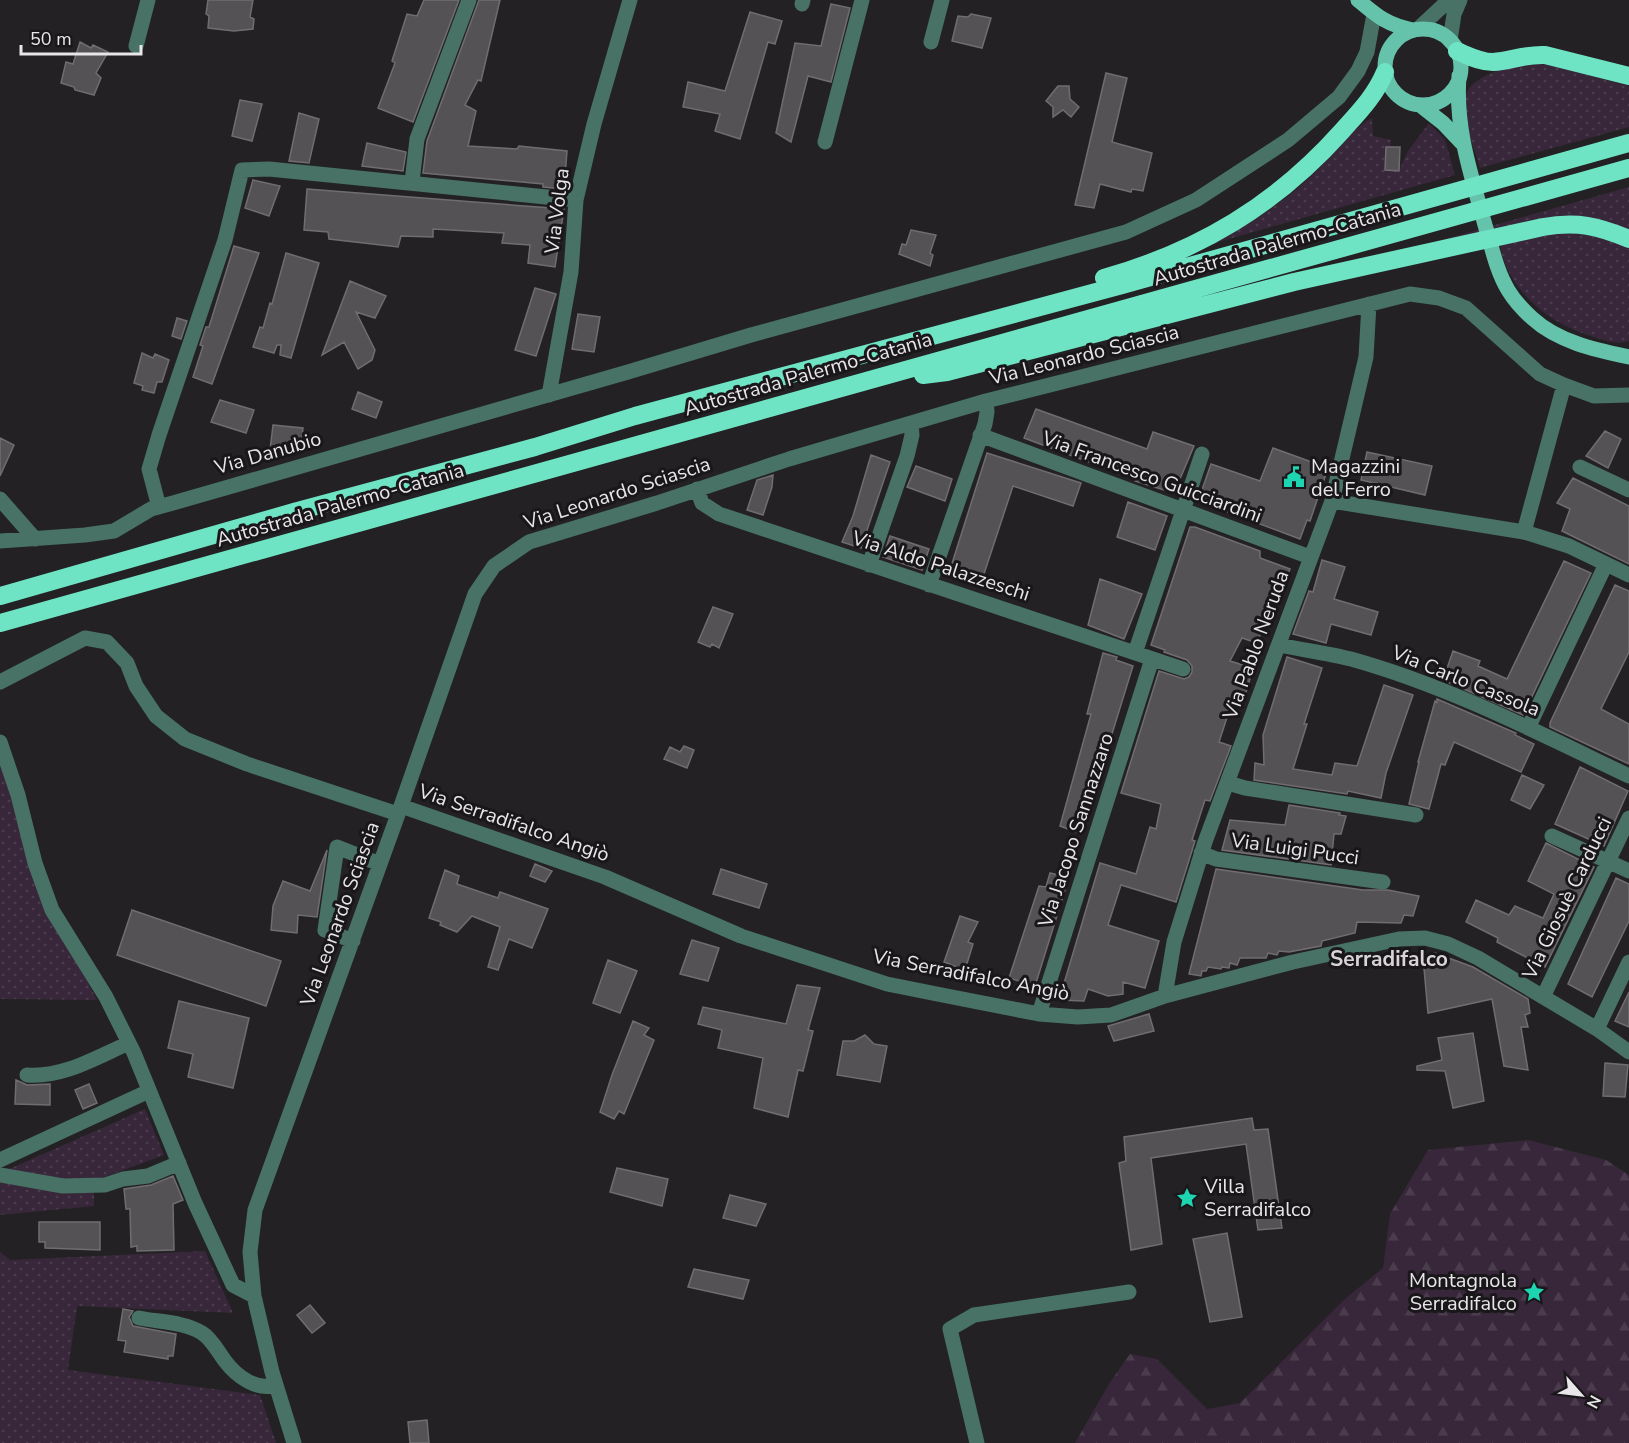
<svg xmlns="http://www.w3.org/2000/svg" width="1629" height="1443" font-family="'Nunito Sans',sans-serif">
<style>
.grass{fill:url(#grass-dots)}
.forest{fill:url(#forest-firs)}
.building{fill:#555256;stroke:#706d71;stroke-width:1.5}
.lines{fill:none;stroke-linecap:round;stroke-linejoin:round}
.minor{stroke:#477265;stroke-width:15}
.major{stroke:#64c3aa;stroke-width:15}
.highway{stroke:#6ee4c5;stroke-width:18}
.labels{text-anchor:middle;dominant-baseline:central;stroke-width:6;stroke-linejoin:round;paint-order:stroke}
.street-label{font-size:20px;fill:#e8e6e8;stroke:#1a171a}
.poi-label{font-size:20px;fill:#e8e6e8;stroke:#1a171a;text-anchor:start}
.neighbourhood-label{font-size:21px;font-weight:bold;fill:#d8d4d8;stroke:#1a171a}
</style>
<defs>
<pattern id="grass-dots" width="8" height="8" patternUnits="userSpaceOnUse" patternTransform="scale(1.5)"><rect width="8" height="8" fill="#38273a"/><path d="M2 2h.1M6 6h.1" fill="none" stroke="#4b3c4d" stroke-width="1.8" stroke-linecap="round"/></pattern>
<pattern id="forest-firs" width="22" height="20" patternUnits="userSpaceOnUse" patternTransform="scale(1.5)"><rect width="22" height="20" fill="#38273a"/><path d="M5 1l3.5 6h-7zM16 11l3.5 6h-7z" fill="#4b3c4d"/></pattern>
</defs>
<rect width="100%" height="100%" fill="#232123"/>
<path class="grass" d="M1540,63L1629,86V127L1480,168C1476,153 1464,123 1463,109C1460,74 1515,64 1540,63Z
M1372,118L1373,136L1391,140L1390,147H1386L1385,170H1399L1408,151L1429,123L1445,140L1455,175L1218,242C1250,223 1282,204 1309,178C1331,159 1347,132 1372,118Z
M1629,187V230L1592,218L1431,243Z
M1559,232C1584,234 1606,237 1629,249V341C1618,345 1607,341 1597,338C1552,326 1509,293 1500,246L1524,238Z
M0,763L50,912L97,1000L0,999Z
M145,1109L164,1155L94,1181V1206L0,1215V1173Z
M205,1251L233,1313L77,1306L68,1370L260,1395L276,1443H0V1252L10,1260Z"/>
<path class="forest" d="M1528,1140L1606,1160L1629,1175V1443H1075L1109,1384L1130,1354L1157,1359L1207,1409L1240,1403L1346,1298L1383,1268L1390,1214L1428,1150Z"/>
<path class="building" d="M208,0H253L250,17L254,19L253,29L234,31L208,28L209,16L206,14Z
M424,0H459L413,122L378,108L395,63L392,61L407,14L417,16Z
M479,0H500L481,81L478,80L465,105L476,111L468,146L517,149L519,146L567,151L564,189L543,187V184L423,173L427,141Z
M831,4L850,8L831,82L808,76L791,142L776,133L795,43L821,46Z
M750,12L782,21L775,44L768,42L740,139L715,131L720,114L683,107L688,82L725,91Z
M971,14L991,18L982,48L952,41L958,16L968,17Z
M80,42L91,48L93,45L108,52L96,73L101,78L94,95L75,90L74,87L61,83L66,62L73,64Z
M1106,73L1127,78L1112,142L1152,153L1143,191L1132,189L1131,192L1100,184L1094,208L1075,205Z
M1058,86H1069L1070,99L1079,107L1071,117L1063,110L1053,117V107L1046,101Z
M240,100L262,104L252,141L232,136Z
M299,113L319,119L309,163L289,161Z
M367,143L406,152L403,171L362,166Z
M1386,147H1400L1399,171L1385,170Z
M253,180L280,186L269,216L245,208Z
M307,189L564,209L555,267L528,263L530,245L502,243L504,233L433,229V237L401,236L398,247L329,239L328,232L304,230Z
M911,230L936,235L930,253L933,255L930,266L899,254L902,244L906,245Z
M234,246L259,253L212,384L193,377L203,346L200,345L206,327H209Z
M286,253L319,263L291,358L280,355L281,345H277L274,353L253,347L260,327L263,328L270,303L272,304Z
M350,281L386,296L375,318L356,312L375,350L372,360L358,369L344,342L322,355Z
M535,288L556,294L536,356L515,350Z
M578,314L600,317L594,352L572,349Z
M177,318L187,321L181,339L172,336Z
M142,353L153,358L155,354L169,360L162,382H157L154,393L142,390L143,386L134,383Z
M358,392L382,402L376,418L352,409Z
M220,400L254,410L246,433L211,422Z
M1036,409L1147,449L1153,432L1194,446L1174,493L1135,481V479L1024,438Z
M273,425L303,428L301,444L289,445L288,451L270,450Z
M1605,431L1621,439L1608,468L1586,456Z
M0,438L14,445L0,476Z
M1273,448L1328,468L1310,521L1307,520L1300,539L1198,501L1211,464L1260,481Z
M1367,452L1432,466L1425,495L1361,480Z
M987,453L1081,483L1073,506L1013,486L980,586L948,576Z
M871,455L890,462L861,548L842,542L853,516Z
M916,466L952,479L945,501L907,487Z
M773,475L772,487L763,515L747,510L757,480Z
M1573,478L1629,506V564L1562,531L1570,509L1557,503Z
M1128,502L1167,516L1155,550L1117,537Z
M1190,527H1195L1260,551V558L1290,569L1280,597L1275,595L1257,643L1242,638L1230,661L1253,668L1245,696L1235,693L1219,742L1231,746L1210,801L1205,800L1192,840L1195,841L1176,902L1121,885L1108,925L1159,941L1145,988L1123,982V994L1108,996L1088,989L1084,1001L1059,1000L1100,863L1136,874L1150,827L1156,829L1161,804L1121,793L1159,671L1184,679L1189,677L1192,672V666L1187,660L1164,652L1165,650L1151,645Z
M890,536L929,549L922,570L883,557Z
M1322,560L1345,567L1334,599L1378,612L1371,635L1331,624L1326,643L1293,634L1309,591L1313,592Z
M1564,561L1591,573L1523,715L1443,680L1453,651L1480,661L1478,666L1507,679Z
M1100,579L1142,594L1124,639L1088,625Z
M1615,585L1629,591V652L1601,709L1629,724V764L1550,727V723Z
M713,607L733,614L719,648L712,644L710,647L698,642Z
M1103,653L1117,657L1116,660L1133,666L1081,834L1060,826L1091,714H1087Z
M1287,657L1322,668L1304,724H1307L1293,769L1332,775L1335,763L1357,766L1384,685L1413,695L1386,773L1381,798L1348,791L1347,794L1254,780L1255,763L1264,765L1263,735Z
M1437,699L1516,733L1515,735L1534,744L1521,772L1454,742L1445,765L1441,764L1429,809L1409,804L1419,762H1418L1435,701L1437,702Z
M684,746L694,750L687,768L664,759L670,747L680,752Z
M1580,767L1628,791L1604,846L1555,824Z
M1522,775L1544,785L1530,809L1511,800Z
M1289,805L1340,813L1339,815L1346,816L1341,834H1334L1331,865L1222,850L1230,820L1285,825Z
M1546,843L1594,867L1545,967L1497,942L1498,938L1466,922L1476,900L1509,915L1515,906L1543,918L1554,894L1528,881Z
M327,850L317,917L298,915L297,933L271,930L273,906L283,881L310,891Z
M535,864L552,871L545,882L530,876Z
M721,869L767,884L759,908L713,894Z
M1216,869L1363,890H1388L1419,896L1413,916L1404,915L1401,923L1357,922L1355,933L1322,941L1321,946L1289,952L1279,951L1277,955L1268,953L1266,958H1240L1237,965L1230,963L1229,968L1222,967L1221,969L1208,967L1206,971H1202L1201,976L1189,974Z
M445,870L459,876L457,884L498,898L500,892L548,909L532,948L509,939L498,970L488,967L500,927L472,916L457,932L440,925L441,922L429,918Z
M1050,873L1069,877L1035,986L1009,978L1039,886L1046,887Z
M1616,878L1629,884V921L1592,997L1568,984Z
M132,910L281,961L266,1006L117,955Z
M960,916L978,922L968,942L973,944L965,970L944,962Z
M692,940L719,948L708,981L680,974Z
M1435,953L1473,967L1528,999L1530,1013L1525,1015L1528,1027H1521L1528,1070L1504,1066L1492,999L1428,1013L1423,957Z
M608,960L637,971L620,1013L593,1003Z
M797,985L820,988L808,1030L813,1031L803,1071L798,1070L788,1117L754,1108L763,1058L718,1048L722,1030L698,1024L703,1007L786,1024Z
M1629,992V1027L1615,1021Z
M179,1001L249,1018L233,1088L188,1077L193,1054L168,1048Z
M1149,1014L1154,1031L1114,1041L1108,1026Z
M633,1021L649,1028L644,1035L654,1040L624,1114L619,1111L614,1119L600,1112L612,1075Z
M1473,1033L1484,1101L1453,1108L1445,1071L1417,1070V1066L1442,1060L1438,1038Z
M865,1035L874,1044L887,1046L880,1082L837,1075L843,1041H854Z
M1605,1063L1628,1065L1625,1097L1603,1096Z
M16,1080L27,1085L50,1084V1105L15,1104Z
M89,1084L97,1103L83,1109L75,1090Z
M1252,1118L1254,1130L1268,1129L1282,1228L1258,1230L1246,1144L1151,1158L1162,1244L1131,1250L1119,1163L1126,1161L1124,1137Z
M617,1168L668,1179L662,1206L610,1192Z
M173,1176L183,1200L173,1204L174,1250L137,1251V1246L131,1247L130,1209H126L124,1189L151,1185Z
M730,1195L766,1204L756,1226L723,1218Z
M39,1222H100V1250L45,1248V1242H39Z
M1227,1233L1242,1317L1210,1322L1193,1239Z
M694,1269L749,1280L743,1299L688,1287Z
M310,1305L325,1323L312,1333L297,1315Z
M123,1309L133,1311L129,1317L133,1326L176,1334L173,1356H168V1359L124,1352L126,1341L118,1340Z
M427,1420L429,1443H410L408,1422Z"/>
<g class="lines">
<path class="minor" d="M802,4L803,0
M1418,29L1449,0
M1450,41L1454,14L1460,0
M931,42L942,0
M136,46L148,0
M825,142L862,0
M412,182L417,139L469,0
M549,395L571,272L576,200L594,124L630,0
M980,435L1310,557
M1580,467L1629,490
M697,489L702,503L719,514L1183,669
M0,499L35,539
M1332,501L1524,532L1569,546L1629,575
M159,507L149,469L159,435L225,240L242,170L269,169L576,200
M1524,532L1564,385
M0,541L85,535L114,531L151,509L173,503L628,372L751,335L1126,232L1196,200L1288,140L1339,97L1358,71L1367,52L1374,14
M869,565L907,456L912,435L911,424
M929,585L985,424L987,412L986,401
M1279,645C1303,650 1328,653 1351,659C1448,686 1539,733 1629,776
M1135,653L1202,454
M0,682L85,638L107,642L127,663L136,686L156,716L185,739L247,764L398,814
M1528,728L1606,564
M0,742L18,795L35,863L52,910L106,997L134,1053L195,1203L233,1285L254,1296
M1228,783L1245,788L1416,815
M401,806L605,877L741,936L887,984L942,995L1039,1014L1078,1017L1111,1015L1165,996L1293,962L1399,939L1425,938L1448,944L1478,958L1597,1029L1629,1052
M1552,836L1629,871
M1201,853L1216,859L1383,882
M353,941L325,930L337,847L380,864
M1165,996L1174,942L1205,842L1332,501L1366,357L1369,304
M1543,997L1629,818
M1039,1014L1152,659
M1597,1029L1629,962
M27,1075C63,1078 97,1057 129,1043
M0,1160L149,1091
M0,1175L63,1186L105,1185L123,1179L148,1176L179,1163
M139,1318C159,1322 185,1322 202,1333C212,1339 218,1352 225,1361C237,1377 257,1391 276,1385
M294,1443L272,1372L254,1296L250,1252L255,1210L401,806L475,594L494,566L529,542L657,503L789,459L986,401L1410,294L1439,298L1466,308L1540,374L1564,385L1594,396L1629,395
M977,1443L950,1329L974,1315L1129,1292"/>
<path class="major" d="M1358,0C1377,16 1387,25 1413,30
M1385 67a38 38 0 1 1 76 0a38 38 0 1 1-76 0Z
M1459,76C1455,129 1471,174 1485,225C1492,247 1496,270 1508,290C1514,300 1523,310 1532,318C1558,342 1596,350 1629,357
M1420,105L1443,123L1462,143"/>
<path class="highway" d="M1457,51C1469,56 1480,62 1493,62C1511,61 1524,54 1545,55L1629,76
M1104,278C1199,251 1276,205 1342,131C1359,112 1375,96 1385,72
M923,375L947,372L1294,282L1543,227C1577,221 1598,226 1629,239
M0,596L294,512L535,447L635,416L1122,285L1629,143
M0,623L1629,168"/>
</g>
<defs>
<symbol id="civic-bare" viewBox="-9 -9 18 18"><path d="M-.6-6.5H3V-4.5H.6V-3L4-1V1h2V6H-6V1h2V-1L-.6-3ZM-1.2 2.5V6h2.4V2.5Z" fill="#1ed5b1" stroke="#1a171a" stroke-width="2.5" paint-order="stroke"/></symbol>
<symbol id="sight-bare" viewBox="-9 -9 18 18"><path d="M0-6L1.8-2.2L6-1.7L2.9 1.2L3.7 5.4L0 3.3L-3.7 5.4L-2.9 1.2L-6-1.7L-1.8-2.2Z" fill="#1ed5b1" stroke="#1a171a" stroke-width="2.5" paint-order="stroke"/></symbol>
</defs>
<g fill-rule="evenodd">
<use href="#civic-bare" x="1279" y="462" width="30" height="30"/>
<use href="#sight-bare" x="1172" y="1183" width="30" height="30"/>
<use href="#sight-bare" x="1519" y="1277" width="30" height="30"/>
</g>
<g class="labels">
<g class="street-label">
<text transform="translate(557 211) rotate(-83)">Via Volga</text>
<text transform="translate(1277 244) rotate(-16)">Autostrada Palermo-Catania</text>
<text transform="translate(1084 355) rotate(-14)">Via Leonardo Sciascia</text>
<text transform="translate(808 374) rotate(-16)">Autostrada Palermo-Catania</text>
<text transform="translate(268 453) rotate(-16)">Via Danubio</text>
<text transform="translate(1152 477) rotate(20)">Via Francesco Guicciardini</text>
<text transform="translate(617 493) rotate(-18)">Via Leonardo Sciascia</text>
<text transform="translate(340 505) rotate(-16)">Autostrada Palermo-Catania</text>
<text transform="translate(941 566) rotate(18)">Via Aldo Palazzeschi</text>
<text transform="translate(1256 645) rotate(-70)">Via Pablo Neruda</text>
<text transform="translate(1466 681) rotate(22)">Via Carlo Cassola</text>
<text transform="translate(514 823) rotate(19)">Via Serradifalco Angiò</text>
<text transform="translate(1076 830) rotate(-72)">Via Jacopo Sannazzaro</text>
<text transform="translate(1295 849) rotate(8)">Via Luigi Pucci</text>
<text transform="translate(1567 898) rotate(-64)">Via Giosuè Carducci</text>
<text transform="translate(340 914) rotate(-70)">Via Leonardo Sciascia</text>
<text transform="translate(971 975) rotate(11)">Via Serradifalco Angiò</text>
</g>
<g class="poi-label">
<text x="1311" y="466">Magazzini<tspan x="1311" dy="23">del Ferro</tspan></text>
<text x="1204" y="1186">Villa<tspan x="1204" dy="23">Serradifalco</tspan></text>
<text x="1517" y="1280" text-anchor="end">Montagnola<tspan x="1517" dy="23">Serradifalco</tspan></text>
</g>
<g class="neighbourhood-label">
<text x="1389" y="959">Serradifalco</text>
</g>
</g>
<g transform="translate(1581 1395) rotate(118)" stroke="#1a171a" stroke-width="4.5" paint-order="stroke">
<path d="M0-4.5L10 22L0 15L-10 22Z" fill="#e8e6e8"/>
<text y="-9" font-size="16" font-weight="bold" text-anchor="middle" fill="#e8e6e8">N</text>
</g>
<path d="M21 45v9h120v-9" fill="none" stroke="#e8e6e8" stroke-width="3"/>
<text x="30" y="45" font-size="18" fill="#e8e6e8" stroke="#1a171a" stroke-width="4.5" paint-order="stroke">50 m</text>
</svg>
